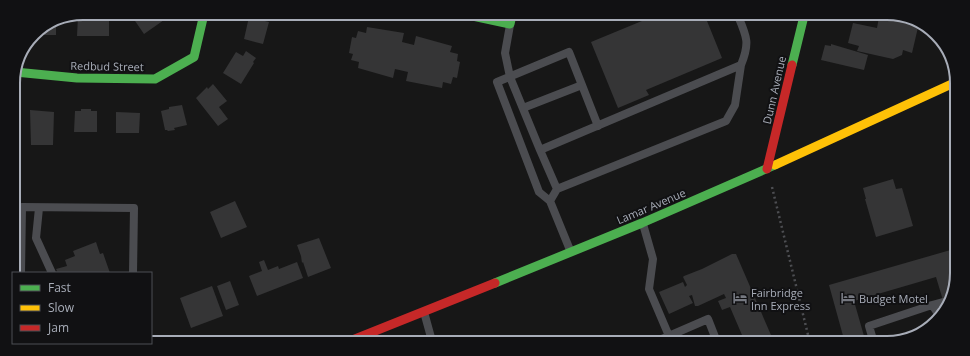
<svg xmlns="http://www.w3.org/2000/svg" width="970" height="356" font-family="'Open Sans',sans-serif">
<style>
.building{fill:#353536}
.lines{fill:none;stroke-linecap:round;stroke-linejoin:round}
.path{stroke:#4d4e52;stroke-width:2.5;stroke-dasharray:2 3;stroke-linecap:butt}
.lane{stroke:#4b4c50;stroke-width:8}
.fast{stroke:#4caf50;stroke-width:9}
.slow{stroke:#ffc107;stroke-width:9}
.jam{stroke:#c62828;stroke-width:9}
.labels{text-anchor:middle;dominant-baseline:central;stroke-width:4;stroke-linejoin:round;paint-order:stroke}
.street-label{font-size:11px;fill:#a8adb8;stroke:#111113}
.poi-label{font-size:11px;fill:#a8adb8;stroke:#111113;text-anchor:start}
.rim{fill:none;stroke:#a8adb8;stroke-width:2}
</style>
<rect width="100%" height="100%" fill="#171717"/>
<path class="building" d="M139,13H159L164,20L144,34L133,18Z
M99,14H109V36H77L78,16H99Z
M654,16H705L722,58L646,90L649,95L618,108L591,42Z
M249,17L269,22L263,44L244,39Z
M879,17H909L919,23L912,53L903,50L902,55L893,59L857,51L859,46L848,43L853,23L877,28Z
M56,23V35H33L37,31Z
M367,27L404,33L402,42L414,45L416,36L452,46L450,52L458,54L457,61L460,62L457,78L453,77L451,84L443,82L442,88L406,81L408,72L395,69L393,78L358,68L359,62L351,60L353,54L349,53L352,37L356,38L358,31L366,33Z
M831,44L868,55L864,70L821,60L825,45L831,46Z
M246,51L256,58L253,62L254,63L241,84L223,73L236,52L243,56Z
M213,84L227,101L219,107L228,119L218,126L196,98L207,87L208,89Z
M182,105L187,125L174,128L175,130L168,131L167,130H165L161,111L169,109V107Z
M81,109H91V111H97V132H74L75,111H81Z
M30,110L54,112L53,145H31Z
M116,112L140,113L139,133H116Z
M893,179L896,189L902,188L913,226L876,237L865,199H866L863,188Z
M235,201L247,227L221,238L210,212Z
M319,238L331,268L308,277L303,262L302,263L301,256L297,245Z
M96,242L100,254L103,253L110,273H53L57,271L56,269L67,266L65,260L75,256L73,251Z
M954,249L953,295L945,307L936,277L854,301L866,343H845L829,285Z
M732,254H736L774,342H745L730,307L722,310L718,301L726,298L724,294L698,306H695L692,295L689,296L693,303L669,314L659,292L683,282L685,287L687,285L683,277L684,276L702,269Z
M264,260L268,270L278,266L279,269L297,262L303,278L257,296L249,276L262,271L259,262Z
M230,281L239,305L226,310L217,286Z
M212,286L223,316L191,328L180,298Z"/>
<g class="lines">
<path class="path" d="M772,187L810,343"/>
<path class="lane" d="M510,25L505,53L510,77L540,150
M523,108L582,85
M557,189L726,121L735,105L741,65
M550,201L539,192L497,82L569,52L598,126
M39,208L36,238L52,273
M643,224L653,259L649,289L669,336
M570,250L550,201L557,189L540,150L741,65C750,43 747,37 738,16
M21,273L22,207L134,208L133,273
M932,305L943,302
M424,312L432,341
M655,342L708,319L717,342
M874,343L869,326L932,305L939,315"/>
<path class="fast" d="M468,15L510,24L512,15
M792,65L804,16
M15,72L77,78L155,79L194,57L204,14
M495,283L642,223L775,165"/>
<path class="slow" d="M775,165L956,82"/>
<path class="jam" d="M767,169L792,65
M350,341L495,283"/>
</g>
<defs>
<symbol id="hotel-bare" viewBox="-9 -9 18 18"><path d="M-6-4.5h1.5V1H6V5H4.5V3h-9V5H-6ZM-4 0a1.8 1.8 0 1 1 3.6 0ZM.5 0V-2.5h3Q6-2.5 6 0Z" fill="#757880" stroke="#111113" stroke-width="2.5" paint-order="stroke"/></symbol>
</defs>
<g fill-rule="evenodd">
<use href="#hotel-bare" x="730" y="288" width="20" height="20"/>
<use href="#hotel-bare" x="838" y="288" width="20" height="20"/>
</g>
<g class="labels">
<g class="street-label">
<text transform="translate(107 66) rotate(1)">Redbud Street</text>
<text transform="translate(774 90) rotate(-77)">Dunn Avenue</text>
<text transform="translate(651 206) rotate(-23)">Lamar Avenue</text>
</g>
<g class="poi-label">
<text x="751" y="292">Fairbridge<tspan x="751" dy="13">Inn Express</tspan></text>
<text x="859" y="298">Budget Motel</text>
</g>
</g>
<path d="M0 0H970V356H0ZM83 20H887A63 63 0 0 1 950 83V273A63 63 0 0 1 887 336H83A63 63 0 0 1 20 273V83A63 63 0 0 1 83 20Z" fill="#111113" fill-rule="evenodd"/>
<path class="rim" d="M83 20H887A63 63 0 0 1 950 83V273A63 63 0 0 1 887 336H83A63 63 0 0 1 20 273V83A63 63 0 0 1 83 20Z"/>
<rect x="12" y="272" width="140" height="72" fill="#111113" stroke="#4d4f55"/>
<rect x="20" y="285" width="20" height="6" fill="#4caf50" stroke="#4d4f55"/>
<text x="48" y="292" font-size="12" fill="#a8adb8">Fast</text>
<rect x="20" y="305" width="20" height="6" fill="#ffc107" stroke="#4d4f55"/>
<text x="48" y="312" font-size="12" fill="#a8adb8">Slow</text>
<rect x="20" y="325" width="20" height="6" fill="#c62828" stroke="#4d4f55"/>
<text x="48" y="332" font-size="12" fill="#a8adb8">Jam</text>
</svg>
